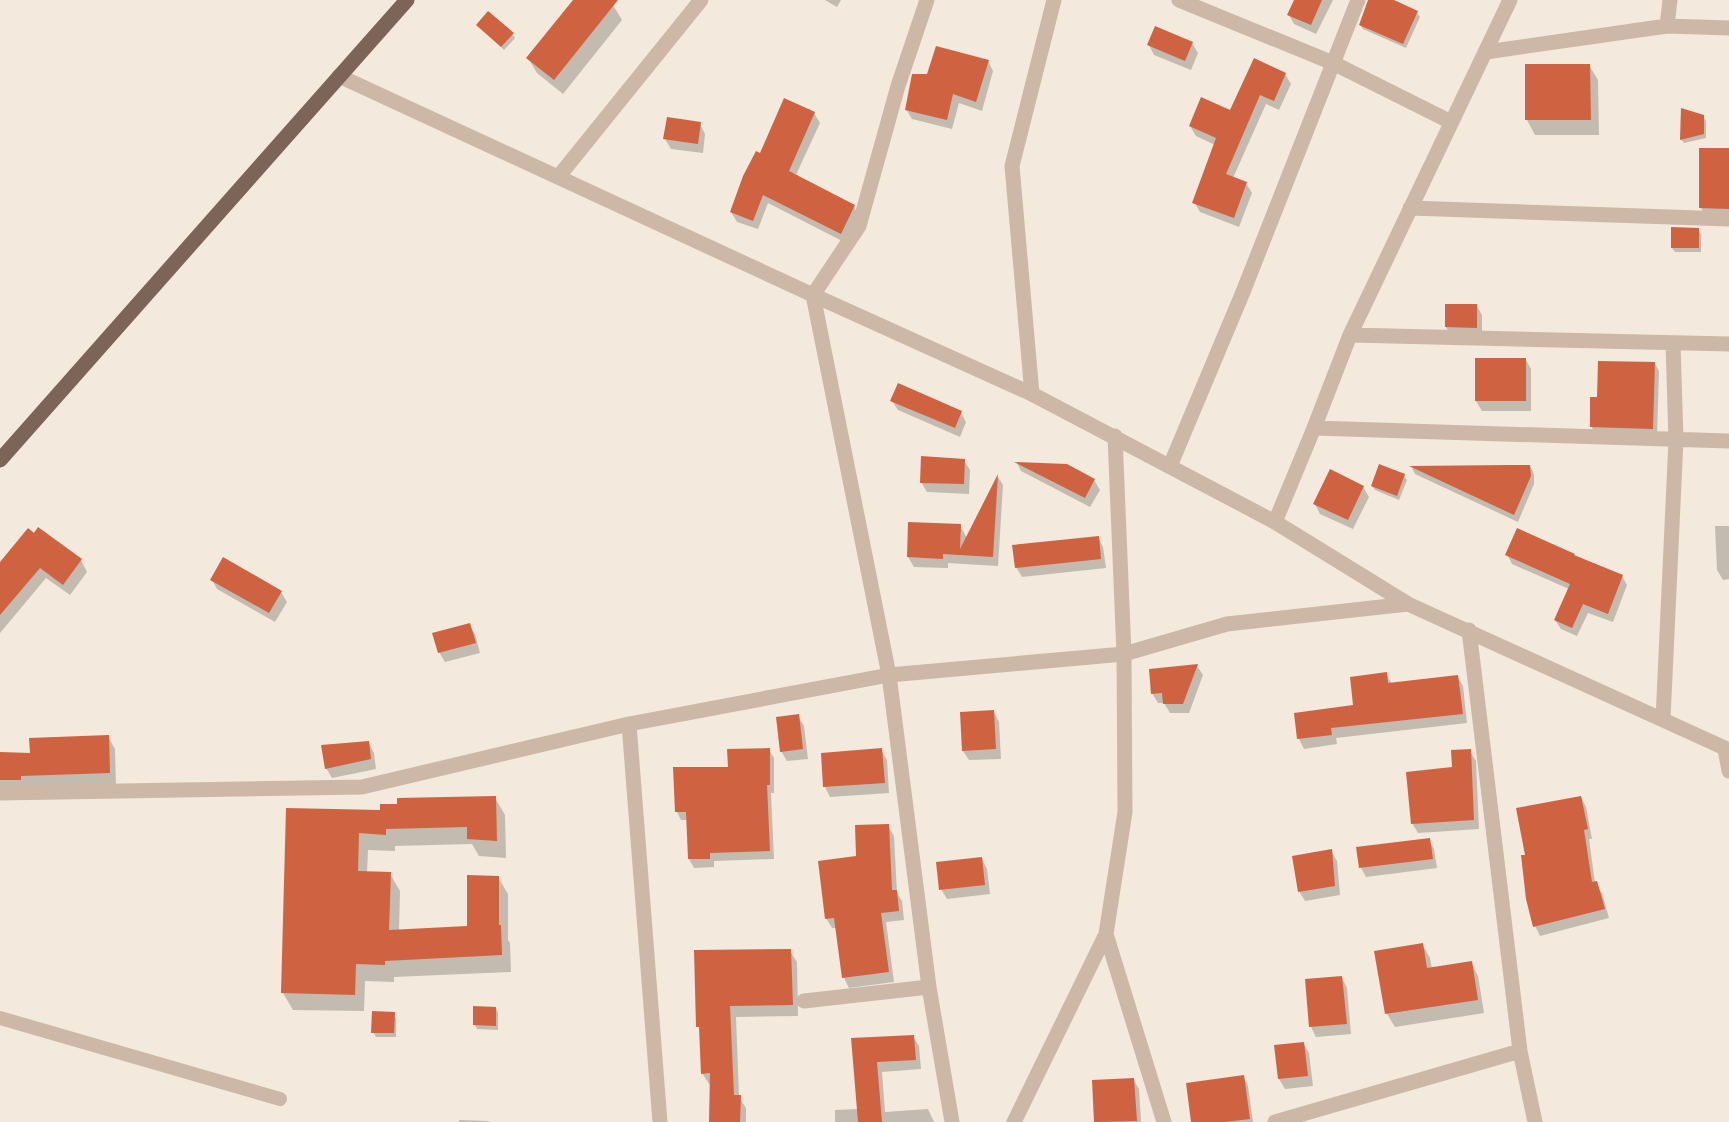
<svg xmlns="http://www.w3.org/2000/svg" width="1729" height="1122" font-family="'Source Sans 3',sans-serif">
<style>
.shadow{fill:#0003}
.building{fill:#ce6241}
.lines{fill:none;stroke-linecap:round;stroke-linejoin:round}
.service{stroke:#cdb8a8;stroke-width:14}
.minor{stroke:#cdb8a8;stroke-width:15}
.tertiary{stroke:#cdb8a8;stroke-width:15}
.primary{stroke:#7c6458;stroke-width:15}
</style>
<rect width="100%" height="100%" fill="#f4e9dd"/>
<path class="shadow" d="M575,0H607L613,5L622,20L563,94L537,73L528,58Z
M825,0H841L837,7Z
M1296,0H1333L1316,34L1294,24L1289,15Z
M1370,0H1388L1417,13L1420,17L1406,48L1363,29L1360,25Z
M478,25L512,34L515,38L504,50Z
M1192,43L1198,53L1191,70L1154,55L1149,45Z
M988,61L993,71L982,111L959,103L952,129L912,119L906,109L928,76Z
M1589,65L1598,80L1599,135H1535L1527,120Z
M1285,74L1291,84L1279,110L1266,104L1233,178L1246,183L1252,193L1239,227L1200,212L1194,202L1215,145L1196,136L1190,126L1231,112Z
M814,113L820,123L795,177L854,207L859,216L846,243L768,203L758,229L737,222L731,212L760,155Z
M1703,117L1706,121V138L1684,143L1681,139Z
M700,124L705,134L703,153L671,149L665,139Z
M1729,149V220L1708,219L1701,208Z
M1698,229L1701,234V252H1675L1672,248Z
M1446,305H1476L1482,315V338L1452,337L1446,327Z
M1526,360L1531,369V411H1482L1476,401Z
M1655,364L1659,371L1657,436L1596,434L1591,426Z
M892,401L961,413L966,422L960,437L898,410Z
M964,460L970,470L969,494L927,492L921,482Z
M1017,463L1094,480L1100,490L1090,507L1021,471Z
M1530,466L1534,474V484L1518,522L1415,474L1412,468Z
M1404,475L1407,480L1399,500L1375,490L1372,486Z
M998,477L1003,485L998,566L948,563V568L914,567L908,557L960,526L967,538Z
M1363,487L1369,497L1353,529L1320,514L1315,504Z
M1715,526H1729V579L1723,580L1717,570Z
M38,529L81,560L87,572L70,595L46,578L0,633V564Z
M1098,537L1103,547L1106,568L1022,577L1016,567Z
M1507,554L1575,557L1622,576L1627,585L1613,622L1588,613L1577,636L1561,629L1555,620L1569,589L1512,564Z
M212,580L281,592L287,602L275,622L217,589Z
M469,625L475,634L480,653L445,662L439,652Z
M1197,666L1203,675L1189,713H1170L1164,703H1158L1152,693Z
M1386,674L1392,684L1457,676L1463,686L1467,723L1336,738L1337,744L1304,749L1299,739L1296,714L1355,706Z
M994,712L999,722L1001,759L969,760L963,751Z
M798,716L804,726L808,759L787,761L781,751Z
M108,737L115,749L116,785L0,792V754L32,755Z
M369,743L374,753L376,769L332,778L326,768Z
M769,750L774,758V793H771L774,859L714,861V867L694,868L689,859L688,820H681L677,812L729,769Z
M881,750L887,760L889,793L830,797L825,787L823,754Z
M1470,751L1476,761L1479,829L1418,833L1412,823Z
M1581,797L1586,807L1592,839H1589L1595,883L1602,893L1609,918L1540,936L1535,926L1527,856Z
M495,798L505,815L506,858L479,856L472,844L395,846V851L368,850L367,873L390,874L400,891L399,931L468,928L498,877L508,894V940L510,943L511,972L394,977V982L365,981L364,1011L293,1010L283,993L287,810L381,812Z
M888,826L894,836L897,893L902,901L904,920L886,922L894,982L849,988L844,978L837,928H832L826,918L858,857Z
M1429,840L1434,849L1437,868L1366,877L1361,868Z
M1331,851L1337,861L1340,895L1305,901L1299,891Z
M982,859L987,869L990,894L947,899L941,889Z
M1422,944L1430,958L1432,969L1471,963L1478,976L1484,1013L1395,1027L1387,1014Z
M790,951L797,962L798,1016L736,1017L739,1097L746,1108V1122H711V1084H709L702,1073L701,1032L698,1026Z
M1342,978L1347,988L1351,1034L1316,1037L1311,1027Z
M496,1008L498,1013V1030L477,1029L475,1025Z
M394,1014L396,1018V1037H376L373,1032Z
M913,1037L919,1046L921,1069L882,1072L885,1112L928,1109L934,1122H835V1110L858,1109L853,1039Z
M1303,1043L1309,1053L1313,1086L1285,1089L1279,1079Z
M1243,1076L1248,1086L1253,1122H1193Z
M1133,1079L1139,1089L1141,1122H1096L1094,1081Z
M459,1120L489,1121L490,1122H459Z"/>
<path class="building" d="M573,0H618L554,80L526,58Z
M1294,0H1322L1311,25L1287,15Z
M1368,0H1394L1418,11L1403,44L1359,25Z
M488,11L514,33L501,47L476,25Z
M1155,26L1193,42L1185,61L1147,45Z
M936,46L989,60L976,102L953,94L947,120L905,110L912,74H927Z
M1254,58L1286,73L1274,101L1260,95L1226,174L1247,182L1234,218L1192,203L1216,138L1189,126L1201,97L1230,110Z
M1525,64H1590L1591,120H1525Z
M784,98L815,112L789,171L855,205L841,234L763,195L753,221L730,212L743,176L756,151L760,153Z
M1681,108L1704,115V134L1680,140Z
M667,117L701,122L698,144L663,139Z
M1699,148H1729V209L1699,208Z
M1671,227L1699,228V248H1671Z
M1445,304H1477V328L1445,327Z
M1475,358H1526V401H1475Z
M1598,361L1655,362L1653,429L1590,427V397H1597Z
M898,383L962,411L955,428L890,401Z
M921,456L965,459L964,484L920,483Z
M1014,462L1067,464L1095,479L1085,498Z
M1379,464L1405,474L1397,496L1371,486Z
M1509,465H1530L1531,476L1514,515L1409,466Z
M1330,469L1364,486L1348,520L1313,504Z
M998,474L993,557L943,554V559L907,557L908,522L961,524L960,549Z
M38,527L82,559L63,585L40,568L0,615V562L28,528L34,533Z
M1517,528L1575,554L1574,555L1623,575L1608,614L1583,604L1572,628L1554,620L1570,584L1505,555Z
M1099,536L1101,559L1015,568L1012,545Z
M223,557L282,591L269,613L210,580Z
M470,623L476,643L438,653L432,633Z
M1198,664L1183,704H1163L1162,693L1151,694L1149,669Z
M1387,672L1388,683L1458,675L1463,714L1331,728L1332,735L1297,739L1294,713L1353,705L1350,677Z
M994,710L996,749L962,751L960,712Z
M799,714L803,749L780,752L776,717Z
M109,735L110,773L21,776V780H0V752L30,753L29,738Z
M369,741L371,759L325,769L321,745Z
M770,748V785H767L770,851L710,853V859H688L686,812H675L673,767H728L727,749Z
M882,748L885,783L823,787L821,753Z
M1471,749L1474,820L1411,824L1406,772L1452,767L1451,750Z
M496,796L497,841L467,839V827L386,829V835L359,833L358,871L391,872L389,930L467,926V875L499,876V925H501L502,955L385,961V965L356,964L355,995L281,993L286,808L380,810V804H397V798Z
M1581,796L1588,829L1584,830L1592,882L1597,881L1605,909L1533,927L1526,899L1521,855H1525L1516,808Z
M889,824L892,890H897L899,911L881,913L889,972L842,978L834,918L825,919L818,861L856,856L855,825Z
M1430,838L1433,859L1359,868L1356,847Z
M1332,849L1335,886L1298,892L1292,856Z
M982,857L985,885L939,890L936,862Z
M1423,943L1427,968L1472,961L1478,1000L1385,1014L1374,951Z
M791,949L793,1005L730,1006L734,1095H741L740,1122H709L710,1073L701,1074L699,1027H696L694,950Z
M1342,976L1347,1024L1309,1027L1305,979Z
M473,1006L496,1007V1026L473,1025Z
M372,1011L395,1012L394,1033H371Z
M914,1035L916,1060L877,1062L882,1122H858L851,1038Z
M1304,1042L1308,1076L1278,1079L1274,1045Z
M1244,1075L1250,1119L1225,1122H1191L1186,1083Z
M1134,1078L1137,1121L1094,1122L1092,1080Z"/>
<g class="lines">
<path class="service" d="M0,1018L280,1099"/>
<path class="minor" d="M927,0L898,86L859,226L813,295L889,675L929,987L952,1122
M1179,0L1333,63L1451,122
M1667,26L1670,0
M1486,52L1667,26L1729,28
M559,176L701,0
M1410,208L1729,219
M1350,335L1729,344
M1032,394L1012,166L1054,0
M1314,428L1729,441
M1115,436L1124,654L1125,812L1106,934L1164,1122
M1170,466L1243,292L1358,0
M1275,522L1314,428L1350,335L1510,0
M1469,630L1520,1051L1535,1122
M1663,719L1676,440L1673,343
M629,724L660,1122
M1725,749L1729,771
M0,793L362,787L629,724L889,675L1124,654L1227,624L1408,604
M804,1001L929,987
M1014,1122L1106,934
M1275,1122L1520,1051"/>
<path class="tertiary" d="M339,76L813,295L1032,394L1275,522L1408,604L1729,750"/>
<path class="primary" d="M0,460L407,0"/>
</g>
</svg>
